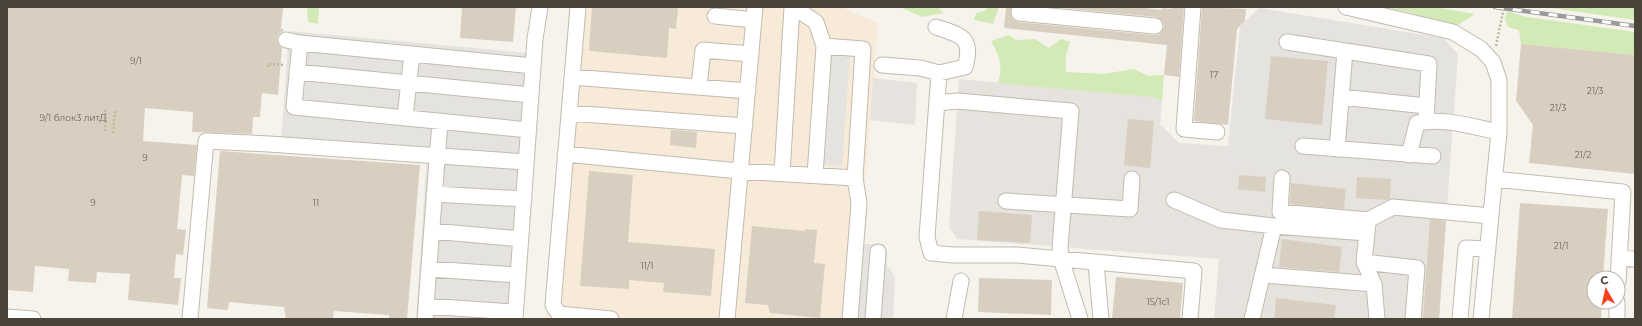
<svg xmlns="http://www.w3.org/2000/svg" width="1642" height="326" font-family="Montserrat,sans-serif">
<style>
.commercial{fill:#f7ead8}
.industrial{fill:#e6e2dd}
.green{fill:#d2eab5}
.parking{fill:#e5e3e0}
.building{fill:#d8cfc1}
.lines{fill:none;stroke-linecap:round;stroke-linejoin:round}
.minor-casing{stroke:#c2bbae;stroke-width:17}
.path{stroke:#c4b79f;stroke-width:2.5;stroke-dasharray:2 2;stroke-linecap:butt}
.minor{stroke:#fff;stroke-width:15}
.rail-casing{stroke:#9a9a9a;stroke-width:4.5}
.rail{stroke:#fff;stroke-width:3;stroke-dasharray:9;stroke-linecap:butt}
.labels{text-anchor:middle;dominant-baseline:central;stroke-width:3;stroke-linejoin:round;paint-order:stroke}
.number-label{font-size:9px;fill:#6e675b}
</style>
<rect width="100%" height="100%" fill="#f6f3ec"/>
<path class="commercial" d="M569,7H841L878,23L854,319H546Z"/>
<path class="industrial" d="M873,78L917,83L915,125L870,120Z
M959,79L1153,97L1162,102L1160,124L1179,143L1228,146L1226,166L1449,179L1439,319H1214L1219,259L957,239L949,227Z"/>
<path class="green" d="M307,7H319L318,24L308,22Z
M900,7H938L944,13L922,17Z
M987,7H999L993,24L974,20L976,13L986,10Z
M1382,7H1434L1475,14L1455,27L1408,12Z
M1544,7H1635V20Z
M1507,11L1527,17L1635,32V55L1521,44L1519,30L1508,27L1505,19Z
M1009,35L1016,40L1035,39L1049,48L1061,39L1070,42L1066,55V72L1103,74L1134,69L1148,76L1164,75L1162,102L1153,97L998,83C1003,65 1000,57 991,41Z"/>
<path class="parking" d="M1259,8L1443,38L1458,54L1449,179L1226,166L1240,26Z
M289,31L528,53L510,319H416L427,153L281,143Z
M828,52L850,54L842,166L820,164Z
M862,244H884L887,252V265L895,277L893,319H856Z"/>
<path class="building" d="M7,7H283L281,29H284L283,31L279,34L277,38L278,43L282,48L278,95L262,93L260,117H253L252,134L192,132L193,112L145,108L143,141L197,145L194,176L182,175L177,229L186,230L183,255L176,254L174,278H181L178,305L128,300L130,274L97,272L96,283L68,281L69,269L35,266L33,292L7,290Z
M462,7H516L513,42L460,38Z
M592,7H678L676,29L669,28L667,58L589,51Z
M1006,7H1011V17L1014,20L1018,22L1154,35L1159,34L1164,27L1163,22L1156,17L1051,7H1136L1162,10V8L1171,9V7H1184L1179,77L1164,75L1167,45L1004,28Z
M1202,7L1246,9L1245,21L1237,29L1228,125L1194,121Z
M1521,44L1635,55V174L1529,163L1533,125L1516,101Z
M1271,56L1328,61L1322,125L1265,119Z
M1128,119L1154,121L1150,168L1124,165Z
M671,130L697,132L696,148L670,145Z
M220,151L420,165L407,319H389V315L334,311L333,319H286L284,307L229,302L228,310L207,308Z
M589,171L633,175L628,242L715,249L711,296L663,292L664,283L629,280V289L580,286Z
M1239,175L1266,177L1265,192L1238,189Z
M1357,177L1391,179L1390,199L1387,200L1356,198Z
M1291,183L1346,189L1344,209L1290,204Z
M1520,203L1608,209L1603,278H1594V302H1602L1601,319H1512Z
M979,211L1032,215L1030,243L977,240Z
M1430,219L1446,221L1439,319H1423Z
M752,226L805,231V229L817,230L814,263L825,264L820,318L770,313L768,305L745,303Z
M1282,239L1342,247L1339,272L1279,267Z
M1116,277L1183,283L1180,319H1112Z
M979,278L1052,280L1051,315L978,312Z
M1276,298L1336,305L1334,319H1274Z"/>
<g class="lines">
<defs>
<path id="minor" d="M578,7L553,305L559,314L611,319
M793,7L816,22L824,46
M1020,7L1019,13L1155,26
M1193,7L1184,129L1217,132
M1346,7L1453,32L1481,49L1493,62L1499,80V132L1481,319
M715,16L754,20
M286,40L300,43
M1287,42L1429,64L1426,121
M882,65L920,68L939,73L965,67C974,37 960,35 936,27
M297,72L531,95
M939,73L927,237L931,253L954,255H1017L1194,271L1190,319
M572,77L748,91
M699,87L703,50L751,54
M1341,97L1426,106
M938,103L957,101L1071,111L1060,247L1061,259L1080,319
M569,113L745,126
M405,117L412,54
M529,130L294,107L300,43L533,66
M1303,146L1433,156
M1337,149L1345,51
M565,154L739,171L855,178
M1409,155L1417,123C1443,117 1473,127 1499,132
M782,173L792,7
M815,175L824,46L863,49L855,178L859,203L850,319
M1282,178L1280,212L1368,220L1393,207L1491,216
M1494,179L1623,192L1618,281
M434,194L524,199
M1174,200L1221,220L1274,226
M1006,201L1130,209L1132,179
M1368,223L1364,262L1374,284L1377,319
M432,231L521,239
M1619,258L1635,259
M1364,262L1417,268L1413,319
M1096,263L1101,319
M429,269L518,275
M1263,275L1374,284
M426,306L515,312
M7,317L33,319
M190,319L206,141L269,144L526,162
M425,319L440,121
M515,319L535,39L540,7
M727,319L755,7
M873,319L878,252
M954,319L961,281
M1252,319L1274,226L1367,233
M1460,319L1466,248L1488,249
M1617,319V302"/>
</defs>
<use href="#minor" class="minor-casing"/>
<path class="path" d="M1496,46L1504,7
M268,67V64L284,65
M104,111H106L105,132
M113,133L115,111L117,112"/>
<use href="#minor" class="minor"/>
<defs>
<path id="rail" d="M1495,7L1635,26"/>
</defs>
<use href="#rail" class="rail-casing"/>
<use href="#rail" class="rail"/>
</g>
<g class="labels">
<g class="number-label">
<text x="136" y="60">9/1</text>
<text x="1214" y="74">17</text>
<text x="1595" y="90">21/3</text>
<text x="1558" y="107">21/3</text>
<text x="73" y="117">9/1 блок3 литД</text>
<text x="1583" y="154">21/2</text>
<text x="145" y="157">9</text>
<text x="93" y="202">9</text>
<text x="316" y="202">11</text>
<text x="1561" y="245">21/1</text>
<text x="647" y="265">11/1</text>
<text x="1158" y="301">15/1с1</text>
</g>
</g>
<rect width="1642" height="326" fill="none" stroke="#4b4439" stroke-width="16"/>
<g transform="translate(1606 290) rotate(351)"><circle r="19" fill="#ffffff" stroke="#b7b4b0"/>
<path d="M0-3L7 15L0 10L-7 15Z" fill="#fc3f1d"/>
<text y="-6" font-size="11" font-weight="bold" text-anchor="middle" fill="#4b4439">С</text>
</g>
</svg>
